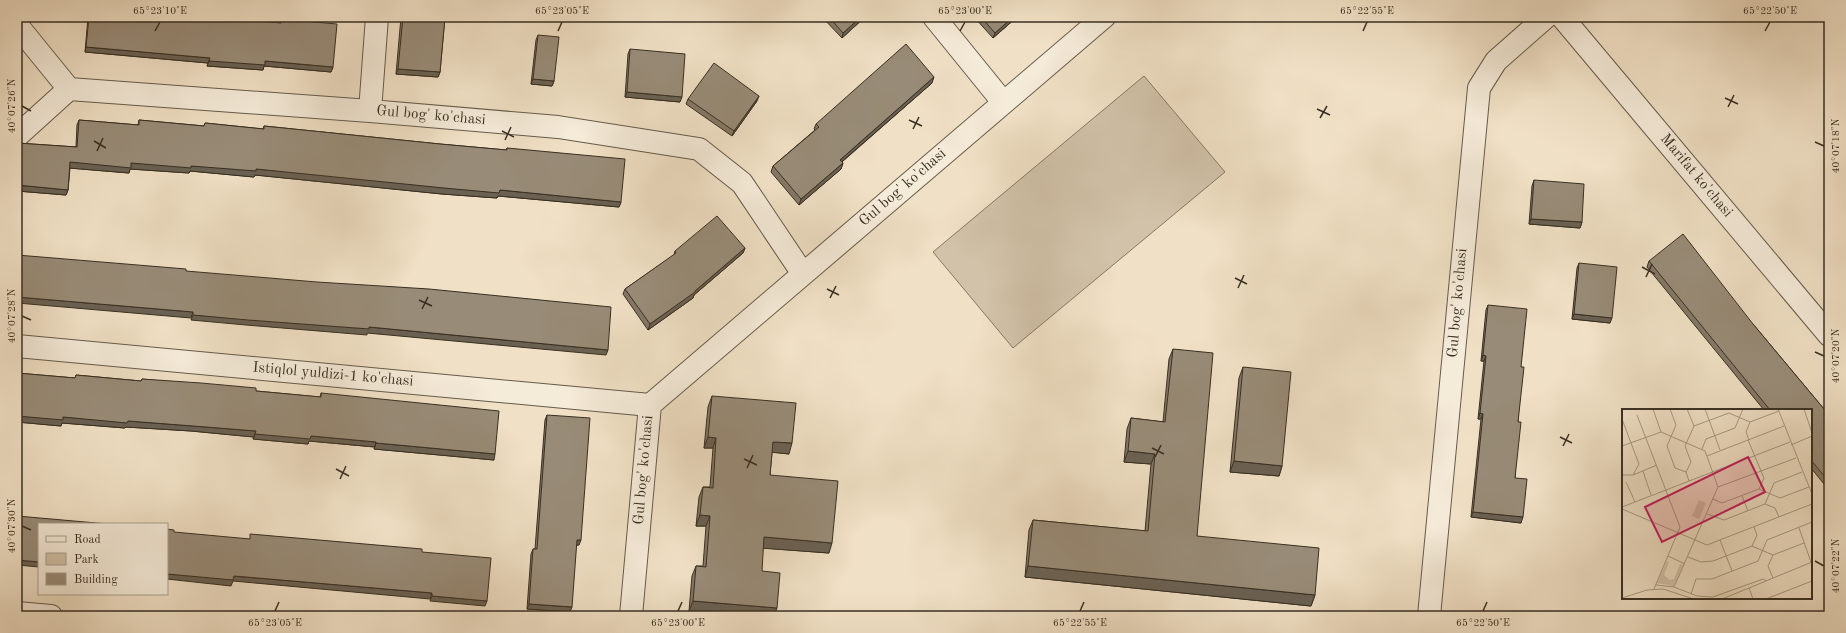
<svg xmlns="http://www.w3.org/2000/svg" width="1846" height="633" font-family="'Old Standard TT',serif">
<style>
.green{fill:#d1c2a9;stroke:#847866}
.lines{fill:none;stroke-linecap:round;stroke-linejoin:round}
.minor-casing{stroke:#665b4b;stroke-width:24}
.minor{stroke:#f5ebd9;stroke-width:22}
.wall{fill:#837866;stroke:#382f22}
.shaded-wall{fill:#6a6153;stroke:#382f22}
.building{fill:#988b77;stroke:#382f22}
.ticks{fill:none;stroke:#382f22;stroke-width:1.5}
.labels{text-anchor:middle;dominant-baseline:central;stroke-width:4;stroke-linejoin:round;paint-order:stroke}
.street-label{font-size:15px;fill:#382f22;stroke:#f5ebd9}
.inset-road{fill:none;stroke:#a69984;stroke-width:1}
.view{fill:#c2185b;fill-opacity:0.15;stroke:#c2185b;stroke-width:2}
.inset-edge{fill:none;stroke:#382f22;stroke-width:2}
.neatline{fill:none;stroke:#382f22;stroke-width:1.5}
.ticks-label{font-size:10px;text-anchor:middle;fill:#382f22}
</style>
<rect width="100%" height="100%" fill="#f0e0c5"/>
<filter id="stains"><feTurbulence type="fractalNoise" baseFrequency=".005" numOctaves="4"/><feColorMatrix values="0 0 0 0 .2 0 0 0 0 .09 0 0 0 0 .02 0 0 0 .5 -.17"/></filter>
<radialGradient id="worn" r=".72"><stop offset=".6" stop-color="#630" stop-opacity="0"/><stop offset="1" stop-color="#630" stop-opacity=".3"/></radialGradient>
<path class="green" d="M1144,76L1225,172L1013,348L933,252Z"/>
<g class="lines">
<defs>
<path id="minor" d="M934,17L1003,102
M1562,17L1829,335
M17,25L69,89
M69,89L370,111L558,127L699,149L742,183L803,274
M370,111L377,17
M17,136L69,89
M17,346L650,405
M17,613L51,616
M631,616L650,405L1104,17
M1429,616L1479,88L1496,61L1546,17"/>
</defs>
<use href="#minor" class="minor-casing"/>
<use href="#minor" class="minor"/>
</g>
<path class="wall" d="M88,17H218L280,23L281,19L333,67L331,72L264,66L263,70L207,66L208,63L85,52Z
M401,17H445L440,72L438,77L396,74Z
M822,17H865L842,38Z
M974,17H1017L993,38Z
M1285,17H1291L1287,20Z
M538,35L554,81L552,86L531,84L536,40Z
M630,49L680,102L625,97L628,54Z
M932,83L842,162L843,163L841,169L799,205L771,172L773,166L815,130L814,129L816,124Z
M688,99L757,101L732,136L686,104Z
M79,120L138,125L139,120L204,126L205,123L263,129L264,126L440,144L506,150L507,148L621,202L619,207L498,196L497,198L442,194L255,175L254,177L190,171L189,173L130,169L129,173L70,168L68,190L66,195L17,191V143L76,147L77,125Z
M1534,180L1582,222L1580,228L1529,224L1532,186Z
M745,248L743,253L694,295L693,298L648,330L623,294L625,289L674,255L675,251Z
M1649,261L1753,324L1829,415V488L1828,489L1811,468V410H1764L1647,267Z
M1579,263L1610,323L1572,319L1577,268Z
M1488,305L1521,367L1515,478L1521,523L1471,517L1481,419H1478L1484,361H1481L1486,310Z
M1173,349L1197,536L1315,595L1311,606L1025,577L1029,530L1033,520L1145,531L1151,464L1124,462L1127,429L1131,418L1163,422L1169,359Z
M1243,367L1282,466L1279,476L1230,472L1239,378Z
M17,373L75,378L76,375L141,381L142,379L256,391L320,397L321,393L494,460L374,449L375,447L309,441L308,444L253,439L254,437L191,431L126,427L125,428L62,423L61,426L17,422Z
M712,396L789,454L772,452L770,475L829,553L763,548L689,611L692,576L696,566H703L706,526H696L699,497L703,487H710L713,448H704L708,407Z
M547,415L579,545H576L570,612L527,609L531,554L533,549H535L545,420Z"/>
<path class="shaded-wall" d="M27,17H77L76,21Z
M861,17H865L842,38L843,33Z
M1013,17H1017L993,38L995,33Z
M86,47L210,58L208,63L85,52Z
M209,61H265L333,67L331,72L264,66L263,70L207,66Z
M398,69L440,72L438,77L396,74Z
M934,77L932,83L838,165L840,160Z
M533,79L554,81L552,86L531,84Z
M627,92L682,97L680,102L625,97Z
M759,96L757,101L732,136L734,131Z
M70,162L131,163L256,169L500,190L621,202L619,207L498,196L497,198L442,194L255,175L254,177L190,171L189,173L130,169L129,173L68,168Z
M843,163L841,169L799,205L801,199Z
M17,185L68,190L66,195L17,191Z
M1531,219L1582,222L1580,228L1529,224Z
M745,248L743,253L694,295L693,298L648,330L650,324L695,291Z
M17,297L193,312L191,318L17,303Z
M1574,314L1612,318L1610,323L1572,319Z
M193,315L369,327L608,350L606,355L367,333V335L246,325L191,320Z
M1483,355L1486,356L1484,361H1481Z
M1480,413L1483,414L1481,419H1478Z
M17,416L63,417L128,421L193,426L256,431L254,437L191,431L126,427L125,428L62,423L61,426L17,422Z
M255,434L311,436L376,442L375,447L309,441L308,444L253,439Z
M708,437L716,438L713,448H704Z
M773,442L792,443L789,454L769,452Z
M376,443L495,454L494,460L374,449Z
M1128,451L1155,454L1151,464L1124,462Z
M1234,461L1282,466L1279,476L1230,472Z
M1473,512L1523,517L1521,523L1471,517Z
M700,515L710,516L706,526H696Z
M764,537L832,543L829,553L760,548Z
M577,540H581L579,545H575Z
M17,560L39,562V567L17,565Z
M1028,566L1315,595L1311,606L1025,577Z
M167,574L234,576L432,593L430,599L233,581L231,586L167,579Z
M432,596L487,601L485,606L430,601Z
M693,601L777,608L774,616H745L689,611Z
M529,604L572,607L570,612L527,609Z"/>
<path class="building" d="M89,17H218L281,23V19L337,24L333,67L265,61V65L209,61L210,58L86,47Z
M403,17H445L440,72L398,69Z
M829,17H861L843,33Z
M981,17H1013L995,33Z
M538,35L559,37L554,81L533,79Z
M906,44L934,77L840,160L843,163L801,199L773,166L819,127L816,124Z
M630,49L685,54L682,97L627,92Z
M714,63L759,96L734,131L688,99Z
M79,120L139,125V120L204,126L205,123L264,129V126L440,144L507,150V148L625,159L621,202L500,190L499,193L444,188L256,169V171L191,166V168L131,163V168L70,162L68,190L17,185V143L77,147Z
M1534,180L1584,184L1582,222L1531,219Z
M717,216L745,248L695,291V292L650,324L625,289L676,253L675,251Z
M1683,234L1753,324L1829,415V482L1811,460V410H1770L1649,261Z
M17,255L186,269V271L317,282L429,289L611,307L608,350L369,327V329L248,320L193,315V312L17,297Z
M1579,263L1617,267L1612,318L1574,314Z
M1488,305L1527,309L1521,367H1524L1518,422H1521L1515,478L1527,479L1523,517L1473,512L1483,414L1480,413L1486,356L1483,355Z
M1173,349L1213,353L1197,536L1319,548L1315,595L1028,566L1033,520L1148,531L1155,454L1128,451L1131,418L1165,422Z
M1243,367L1291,372L1282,466L1234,461Z
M17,373L75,378L76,375L141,381L142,379L201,383L256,388V391L321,397V393L499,411L495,454L376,443V442L311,436L310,439L255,434L256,431L193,426L128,421L127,423L63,417V420L17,416Z
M712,396L796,403L792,443L773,442L770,475L838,481L832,543L764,537L762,571L780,573L777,608L693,601L696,566L706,567L710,516L700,515L703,487L713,488L716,438L708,437Z
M547,415L590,418L581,540H577L572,607L529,604L533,549H537Z
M17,516L108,524H39V562L17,560Z
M167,529L174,530V532L250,539V534L422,549V552L491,558L487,601L432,596V593L234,576L233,580L167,574Z"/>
<path class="ticks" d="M155,31L160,22M558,31L562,22M960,31L965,22M1363,31L1367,22M1765,31L1770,22M1725,98L1738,104M22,106L31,111M1728,107L1734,95M1317,109L1330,115M1320,118L1327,106M909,120L922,126M913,129L919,117M502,131L514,137M505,140L511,127M94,141L106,148M1815,142L1824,146M97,151L103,138M1642,267L1655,274M1646,277L1652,264M1235,278L1247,284M1238,288L1244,275M827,289L839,295M830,298L836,286M419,300L432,306M422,309L428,297M22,316L31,320M1815,352L1824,356M1560,437L1572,443M1563,446L1569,434M1152,448L1164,454M1155,457L1161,445M744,459L757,465M747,468L753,455M336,469L349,476M340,479L346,466M22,526L31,530M1815,561L1824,566M275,611L279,602M678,611L682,602M1080,611L1084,602M1483,611L1487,602"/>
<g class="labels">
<g class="street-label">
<text transform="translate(431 116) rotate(5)">Gul bog' ko'chasi</text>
<text transform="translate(1696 176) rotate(50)">Marifat ko'chasi</text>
<text transform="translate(903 188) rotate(-41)">Gul bog' ko'chasi</text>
<text transform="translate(1458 303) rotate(-85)">Gul bog' ko'chasi</text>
<text transform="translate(333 375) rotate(5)">Istiqlol yuldizi-1 ko'chasi</text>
<text transform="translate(644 470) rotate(-85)">Gul bog' ko'chasi</text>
</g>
</g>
<g transform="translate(1622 409)">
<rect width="190" height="190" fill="#f0e0c5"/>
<path d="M77,91L84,94L77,110L70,107ZM45,152L47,153L42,166L48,171L52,170L58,155L61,156L52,177L35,174Z" fill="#d1c2a9"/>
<path class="inset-road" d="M31,0L39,23M48,0L54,16L45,37L53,59L64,63M65,0L72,17L63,37L69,53L64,63L67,72M83,0L98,41M156,0L190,85M182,0L190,24M107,4L128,13M15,6L58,118L32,180M0,10L17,55L11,66M128,13L157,2M72,17L107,4M113,19L121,0M126,31L142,69L137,80M127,31L124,23L128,13M169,36L190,27M0,37L39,23L83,42L96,78L52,178M80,40L84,30L113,19M85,47L162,17M0,61V77M21,62L29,86M1,66H11L35,56M4,73L13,93M152,74L180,63M96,78L174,49M137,80L158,89M120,87L126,102M158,89L187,78M91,90L100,94L137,80M143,95L152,74M143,95L153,99L157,108M0,98L168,33M0,100L85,136L190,95M85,105L102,111L143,95M177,119L189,153M98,131L110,162M145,131L190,113M130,137L151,146M130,137L135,126L132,118M151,146L182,134M151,146L146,157L151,169M46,147L63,155M66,148L79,153L91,152L130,137M136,152L145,131M34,176L52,178L75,187L91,188L141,170L144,172M69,185L74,170H90L136,152M0,189L25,181L41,180L72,190M100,190L127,179M131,190L127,179L190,153M144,190L190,172"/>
<path class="view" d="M126,48L143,83L40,133L23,98Z"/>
<rect width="190" height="190" class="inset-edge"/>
</g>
<rect width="1846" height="633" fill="none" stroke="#f0e0c5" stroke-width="44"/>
<rect x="38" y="523" width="130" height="72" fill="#f5ebd9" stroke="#a9a090"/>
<rect x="46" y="536" width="20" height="6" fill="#f5ebd9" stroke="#a9a090"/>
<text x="74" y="543" font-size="12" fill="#382f22">Road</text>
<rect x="46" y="553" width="20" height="12" fill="#d1c2a9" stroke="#a9a090"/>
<text x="74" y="563" font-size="12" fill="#382f22">Park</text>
<rect x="46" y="573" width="20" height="12" fill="#988b77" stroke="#a9a090"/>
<text x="74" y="583" font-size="12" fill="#382f22">Building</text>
<rect x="22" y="22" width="1802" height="589" class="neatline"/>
<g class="ticks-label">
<text x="160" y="14">65°23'10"E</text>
<text x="562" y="14">65°23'05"E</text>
<text x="965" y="14">65°23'00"E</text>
<text x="1367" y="14">65°22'55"E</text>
<text x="1770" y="14">65°22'50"E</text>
<text transform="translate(11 106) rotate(-90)" y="4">40°07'26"N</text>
<text transform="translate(1835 146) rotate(-90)" y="4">40°07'18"N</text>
<text transform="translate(11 316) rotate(-90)" y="4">40°07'28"N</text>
<text transform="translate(1835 356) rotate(-90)" y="4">40°07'20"N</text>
<text transform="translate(11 526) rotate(-90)" y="4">40°07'30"N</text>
<text transform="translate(1835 566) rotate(-90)" y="4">40°07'22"N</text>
<text x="275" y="626">65°23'05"E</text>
<text x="678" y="626">65°23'00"E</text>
<text x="1080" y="626">65°22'55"E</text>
<text x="1483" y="626">65°22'50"E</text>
</g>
<rect width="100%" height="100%" filter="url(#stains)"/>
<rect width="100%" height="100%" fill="url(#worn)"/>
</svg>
